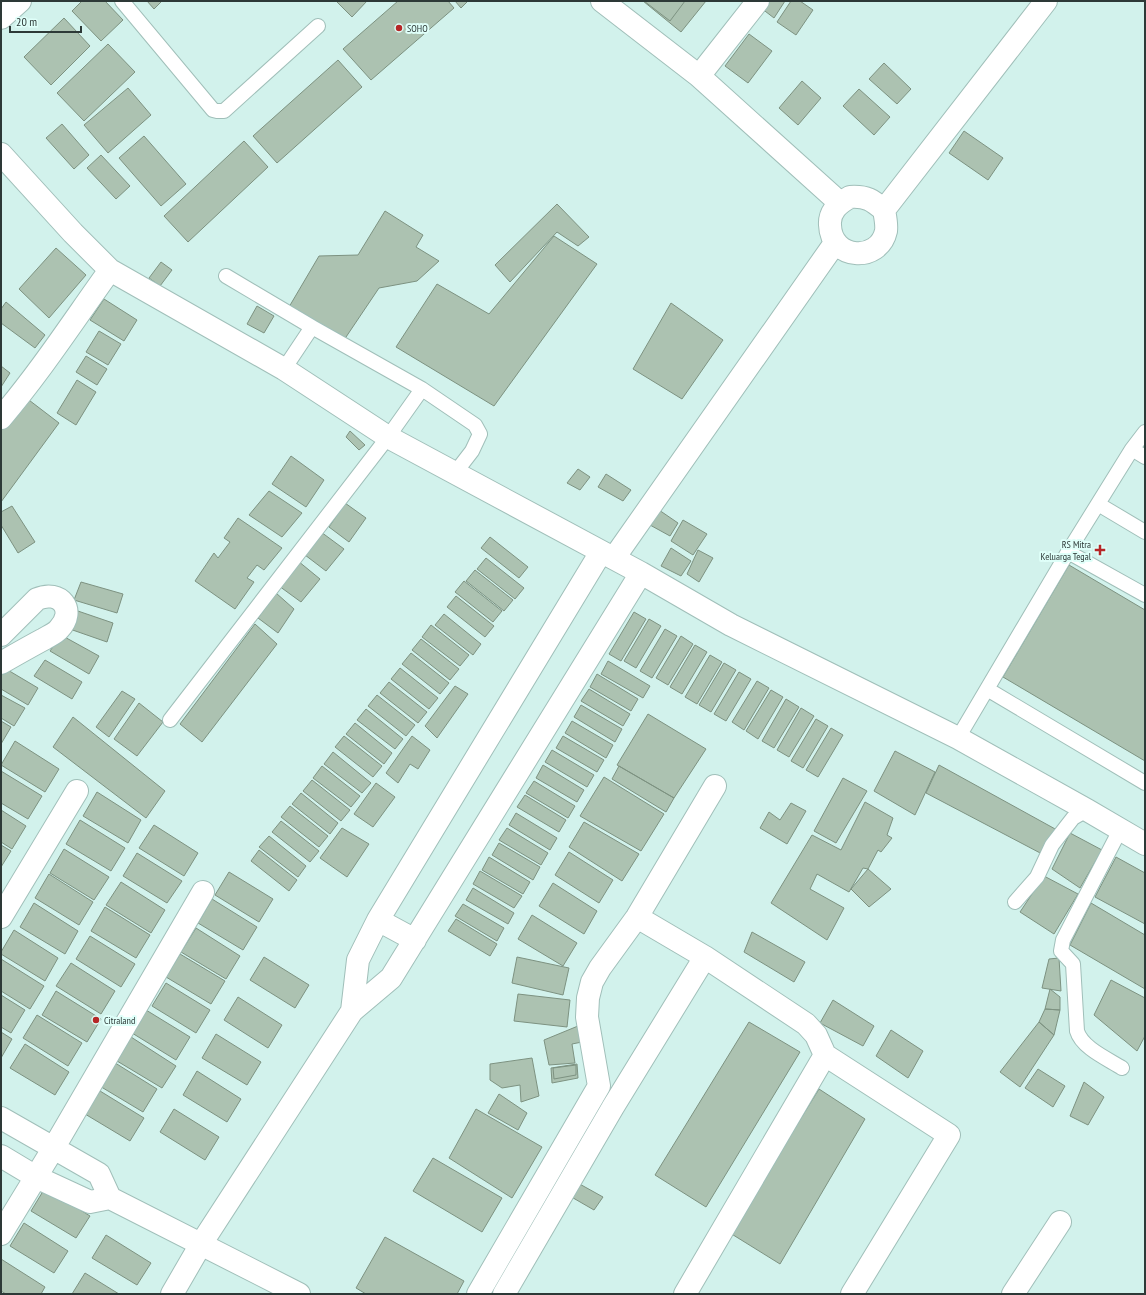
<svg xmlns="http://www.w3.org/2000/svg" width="1146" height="1295" font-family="'PT Sans Narrow',sans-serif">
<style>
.building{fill:#acc2b1;stroke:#7d9281}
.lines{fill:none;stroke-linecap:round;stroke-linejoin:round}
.service-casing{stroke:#a0bfb9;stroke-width:16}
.minor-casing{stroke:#a0bfb9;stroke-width:24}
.service{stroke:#fff;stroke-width:14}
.minor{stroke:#fff;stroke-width:22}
.poi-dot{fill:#b62627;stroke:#dffff9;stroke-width:1.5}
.labels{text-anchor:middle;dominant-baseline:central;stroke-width:4;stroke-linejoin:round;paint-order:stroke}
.poi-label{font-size:10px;fill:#2d3937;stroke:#dffff9;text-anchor:start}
</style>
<rect width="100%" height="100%" fill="#d2f2ec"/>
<path class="building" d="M82,1H105L123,20L101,41L72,11Z
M147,1H162L154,9Z
M336,1H367L352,17Z
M398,1H448L454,8L371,80L343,49Z
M455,1H468L461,8Z
M643,1H706L681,32Z
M644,1H685L670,21Z
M766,1H785L774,18L761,8Z
M791,1H800L813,10L796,35L777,22Z
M64,18L90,46L51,85L24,57Z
M749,34L772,51L748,83L725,66Z
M108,44L135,72L84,121L57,93Z
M338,60L362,87L277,163L253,136Z
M884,63L911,89L897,104L869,79Z
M802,81L821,98L798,125L779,108Z
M128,88L151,115L108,153L84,125Z
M859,89L890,117L874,135L843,106Z
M62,124L89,155L74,169L46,138Z
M964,131L1003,158L988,180L949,153Z
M144,136L186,184L161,206L119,158Z
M244,141L268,167L188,242L164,216Z
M101,155L130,186L116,199L87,168Z
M557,204L589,237L578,246L557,232L510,282L495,265Z
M385,211L423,235L416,247L439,261L417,281L379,288L344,340L289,307L319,256L358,255Z
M554,236L597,264L494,406L396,347L437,284L489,314Z
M56,248L86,275L49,318L19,289Z
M161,262L172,270L160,286L149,278Z
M104,299L137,320L124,341L90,320Z
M6,302L45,335L35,348L1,323V309Z
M671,303L723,340L682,399L633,369Z
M257,306L274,316L264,333L247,324Z
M99,331L121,344L108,365L86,352Z
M86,356L107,369L97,385L76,372Z
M1,366L10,373L1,387Z
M77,380L96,392L76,425L57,413Z
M25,397L59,423L1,502V430Z
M350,431L365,445L359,450L346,437Z
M291,456L324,480L306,507L272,484Z
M578,469L590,477L580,490L567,483Z
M606,474L631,490L623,501L598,487Z
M269,491L302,513L282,537L249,515Z
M345,503L366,518L349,542L329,527Z
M12,506L35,542L18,553L1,525V512Z
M659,510L678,523L670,536L650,525Z
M238,518L282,548L264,570L257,565L247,578L254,582L235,609L195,581L214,553L218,558L230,542L224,538Z
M683,520L707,534L693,555L671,541Z
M321,532L344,549L326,571L305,555Z
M490,537L528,567L519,578L481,548Z
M671,548L691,561L681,576L661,566Z
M698,550L713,558L699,582L687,574Z
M486,558L524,588L515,599L477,569Z
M298,561L320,579L301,602L279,586Z
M1069,565L1145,610V761L1003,677Z
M475,570L513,600L504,611L466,581Z
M464,581L502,611L493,622L455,592Z
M81,582L123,594L117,613L74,600Z
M276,593L294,609L278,633L258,618Z
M456,596L494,626L485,637L447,607Z
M72,609L113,623L107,642L64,627Z
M634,612L646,619L621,661L609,654Z
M444,614L481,644L473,655L435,625Z
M649,619L661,626L636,668L624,661Z
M255,624L277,644L202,742L180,724Z
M431,625L469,655L460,666L422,637Z
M665,629L677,636L652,678L640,671Z
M61,635L99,656L89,674L50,651Z
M681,636L693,644L668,685L656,678Z
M421,639L459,669L450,680L412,650Z
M695,645L707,652L682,694L670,687Z
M411,653L449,683L440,694L402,664Z
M710,655L722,662L697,704L685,697Z
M45,660L82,682L72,699L34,676Z
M608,661L650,686L643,698L601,674Z
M724,663L736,670L711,712L699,705Z
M1,666L38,688L28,705L1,689Z
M400,668L438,698L429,709L391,679Z
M739,672L751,679L726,721L714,714Z
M597,674L638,699L631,711L590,687Z
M757,681L769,688L744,730L732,722Z
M389,682L427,712L418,723L380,693Z
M455,686L468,694L437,738L425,726Z
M589,689L630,714L623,726L581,701Z
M771,690L783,697L758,739L746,731Z
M122,691L135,699L109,737L96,727Z
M1,695L25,708L14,726L1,718Z
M377,695L415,725L406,736L368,706Z
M786,699L799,707L774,748L762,741Z
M139,703L163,722L137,756L114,739Z
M581,705L622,729L615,742L574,717Z
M801,708L814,716L789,757L777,750Z
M366,709L403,739L395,749L357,720Z
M648,714L706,749L674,798L617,765Z
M73,717L165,791L146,818L53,747Z
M816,719L828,726L803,768L791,761Z
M1,721L11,727L1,744Z
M572,721L613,745L606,758L565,733Z
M355,723L392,753L384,764L346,734Z
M831,728L843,735L818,777L806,770Z
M344,736L382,766L373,777L335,747Z
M412,736L430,750L418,769L410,764L398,783L386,773Z
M563,736L604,760L597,772L556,748Z
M15,741L59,769L45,792L1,765Z
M552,750L594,775L587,787L545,762Z
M895,751L935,772L915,815L874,791Z
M333,752L371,783L362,793L324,764Z
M543,765L584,790L577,802L536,778Z
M939,765L1057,830L1044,855L926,793Z
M322,766L360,796L351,807L313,778Z
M619,766L674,798L666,812L612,779Z
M1,771L42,796L28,819L1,803Z
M604,777L664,814L641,851L580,816Z
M843,778L867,791L836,843L814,831Z
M312,780L350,810L341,821L303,791Z
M534,781L575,806L568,818L526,793Z
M376,783L395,797L373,827L354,814Z
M97,792L141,820L128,843L83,816Z
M301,793L338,823L330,834L292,804Z
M525,795L566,820L559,832L517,807Z
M865,802L893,818L887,835L892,838L881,852L878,850L868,869L863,868L849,892L817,874L810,889L844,908L827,940L771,903L812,835L841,850Z
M791,803L806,811L787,844L760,828L769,812L780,820Z
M290,806L328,836L319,847L281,817Z
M1,810L26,826L12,849L1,842Z
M516,813L557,838L550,850L509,825Z
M80,820L125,848L111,871L66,844Z
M281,821L319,851L310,862L272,832Z
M584,822L639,854L622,881L569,847Z
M154,825L198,853L184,876L139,848Z
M342,828L369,844L347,877L320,858Z
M507,828L548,853L541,865L499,840Z
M1070,833L1102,850L1080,888L1052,869Z
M269,836L306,866L298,877L259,847Z
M499,843L540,867L533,880L492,855Z
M1,845L11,851L1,867Z
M64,849L109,877L94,900L50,873Z
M259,850L297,880L289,891L251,861Z
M569,852L613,880L599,903L555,875Z
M137,853L182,881L167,903L123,876Z
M489,857L530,882L523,894L482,870Z
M1116,857L1145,873V924L1095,897Z
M868,869L891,889L869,907L851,889Z
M480,871L522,896L514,908L473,884Z
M229,872L273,899L259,922L215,895Z
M49,874L93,902L79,925L35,898Z
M1044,876L1078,894L1054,934L1020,912Z
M121,882L165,910L151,933L106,905Z
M553,883L597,911L584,934L539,906Z
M473,888L514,913L508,924L466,900Z
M212,899L257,927L243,950L198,923Z
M34,903L78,931L65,954L20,927Z
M1091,903L1145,935V989L1070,945Z
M463,904L504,928L497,941L455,916Z
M105,907L150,935L136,958L91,931Z
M532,915L577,943L563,966L518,939Z
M456,919L497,944L490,956L448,931Z
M196,928L240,956L226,979L181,952Z
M14,930L58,958L45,981L1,954V952Z
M752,932L805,962L794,982L744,952Z
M90,936L135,964L121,987L76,959Z
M180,954L225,981L211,1004L166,977Z
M264,957L309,985L295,1008L250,980Z
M517,957L569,968L563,995L512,983Z
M1059,958L1061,991L1042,988L1049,959Z
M1,959L44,986L30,1009L1,991Z
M71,963L115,991L101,1014L56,986Z
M1111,980L1145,998V1036L1137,1051L1094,1015Z
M166,983L210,1010L196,1033L152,1006Z
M1050,989L1060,997V1010L1045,1009Z
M56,991L101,1019L87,1042L42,1015Z
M518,994L570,1000L567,1027L514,1021Z
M1,995L25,1010L11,1033L1,1027Z
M238,997L282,1025L268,1048L224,1020Z
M833,1000L874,1026L863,1046L820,1023Z
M1045,1009L1060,1010L1054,1035L1039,1022Z
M146,1010L190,1037L176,1060L132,1033Z
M37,1015L82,1043L68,1066L23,1038Z
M749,1022L800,1052L706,1207L655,1175Z
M1039,1022L1054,1035L1020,1087L1000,1072Z
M578,1026L582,1042L572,1044L575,1063L549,1065L544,1040Z
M891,1030L923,1051L908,1078L876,1056Z
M1,1032L12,1039L1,1058Z
M216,1034L261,1062L247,1085L202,1058Z
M131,1037L176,1066L162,1088L117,1061Z
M25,1044L69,1072L55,1095L10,1068Z
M532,1058L539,1096L521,1102L520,1085L502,1088L490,1080V1064Z
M112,1061L157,1089L143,1112L98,1085Z
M577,1064L578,1078L552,1083L551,1068Z
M576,1065V1075L554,1079L553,1068Z
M1038,1069L1065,1086L1053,1107L1025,1088Z
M197,1071L241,1099L227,1122L183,1095Z
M1084,1082L1104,1097L1088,1125L1070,1116Z
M819,1089L865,1119L780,1264L730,1233Z
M100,1091L144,1118L130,1141L85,1114Z
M499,1094L527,1113L518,1130L488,1113Z
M174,1109L219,1137L205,1160L160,1132Z
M476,1109L542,1147L512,1198L449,1158Z
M433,1158L502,1198L482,1232L413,1191Z
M576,1182L603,1197L594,1210L568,1195Z
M45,1188L90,1216L76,1238L31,1211Z
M24,1223L68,1251L54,1273L10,1246Z
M106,1235L151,1263L137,1285L92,1258Z
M385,1237L464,1281L457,1294H366L356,1288Z
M1,1259L45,1287L41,1294H6L1,1291Z
M85,1273L119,1294H72Z"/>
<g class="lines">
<defs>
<path id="service" d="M122,1L213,110L217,111H224L318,26
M226,276L312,327
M284,369L312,327L422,389L475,425L480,434L472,451L455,473
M1132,449L1145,457
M1098,504L1145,532
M1068,552L1145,595
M987,689L1145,783
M170,720L388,437L422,389
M958,738L1068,552L1132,449L1145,432
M1120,830L1063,940L1061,951L1073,964L1077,1031C1082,1048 1108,1059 1122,1068
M1015,902L1037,877L1052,845L1073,818L1087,810"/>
<path id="minor" d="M602,1L699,76L840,203
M1,18L20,1
M699,76L758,1
M1,154L73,233L110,270L284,369L388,437L641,573L731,625L958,738L1087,810L1145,844
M850,197C867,196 872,200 884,210C885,216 887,224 886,231C879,263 831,260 830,225C829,211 839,203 850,197Z
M884,210L1046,1
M1,418C41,371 74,320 110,270
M614,558L835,243
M1,635L37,599C60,589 77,610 59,629C56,633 49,636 44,639C29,647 15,655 1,663
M1,917L77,791
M637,917L705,957L806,1024L816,1035L825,1055L949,1135L852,1294
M378,920L415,940
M352,1011L358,960L378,920L601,552
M1,1118L99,1174L110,1198
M1,1156L36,1177L90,1202L110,1198L299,1294
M1,1234L53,1149L203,892
M172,1294L201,1244L352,1011L391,978L641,573
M478,1294L599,1086L587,1017L588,998L592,982L600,968L637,917L715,786
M504,1294L613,1107L705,957
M685,1294L825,1055
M1013,1294L1060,1222"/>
</defs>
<use href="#service" class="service-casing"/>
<use href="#minor" class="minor-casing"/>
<use href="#service" class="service"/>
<use href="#minor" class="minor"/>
</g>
<g class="poi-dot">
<circle cx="399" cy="28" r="4"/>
<path d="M1098 544h4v4h4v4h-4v4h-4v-4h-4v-4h4z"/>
<circle cx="96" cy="1020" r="4"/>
</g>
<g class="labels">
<g class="poi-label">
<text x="407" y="28">SOHO</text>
<text x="1091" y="544" text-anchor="end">RS Mitra<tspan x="1091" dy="12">Keluarga Tegal</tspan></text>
<text x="104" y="1020">Citraland</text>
</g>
</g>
<rect width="1146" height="1295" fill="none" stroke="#2d3937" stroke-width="4"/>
<path d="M10 26v6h71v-6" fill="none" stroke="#2d3937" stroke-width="2"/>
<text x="16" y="26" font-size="12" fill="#2d3937" stroke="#dffff9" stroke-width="3" paint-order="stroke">20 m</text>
</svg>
